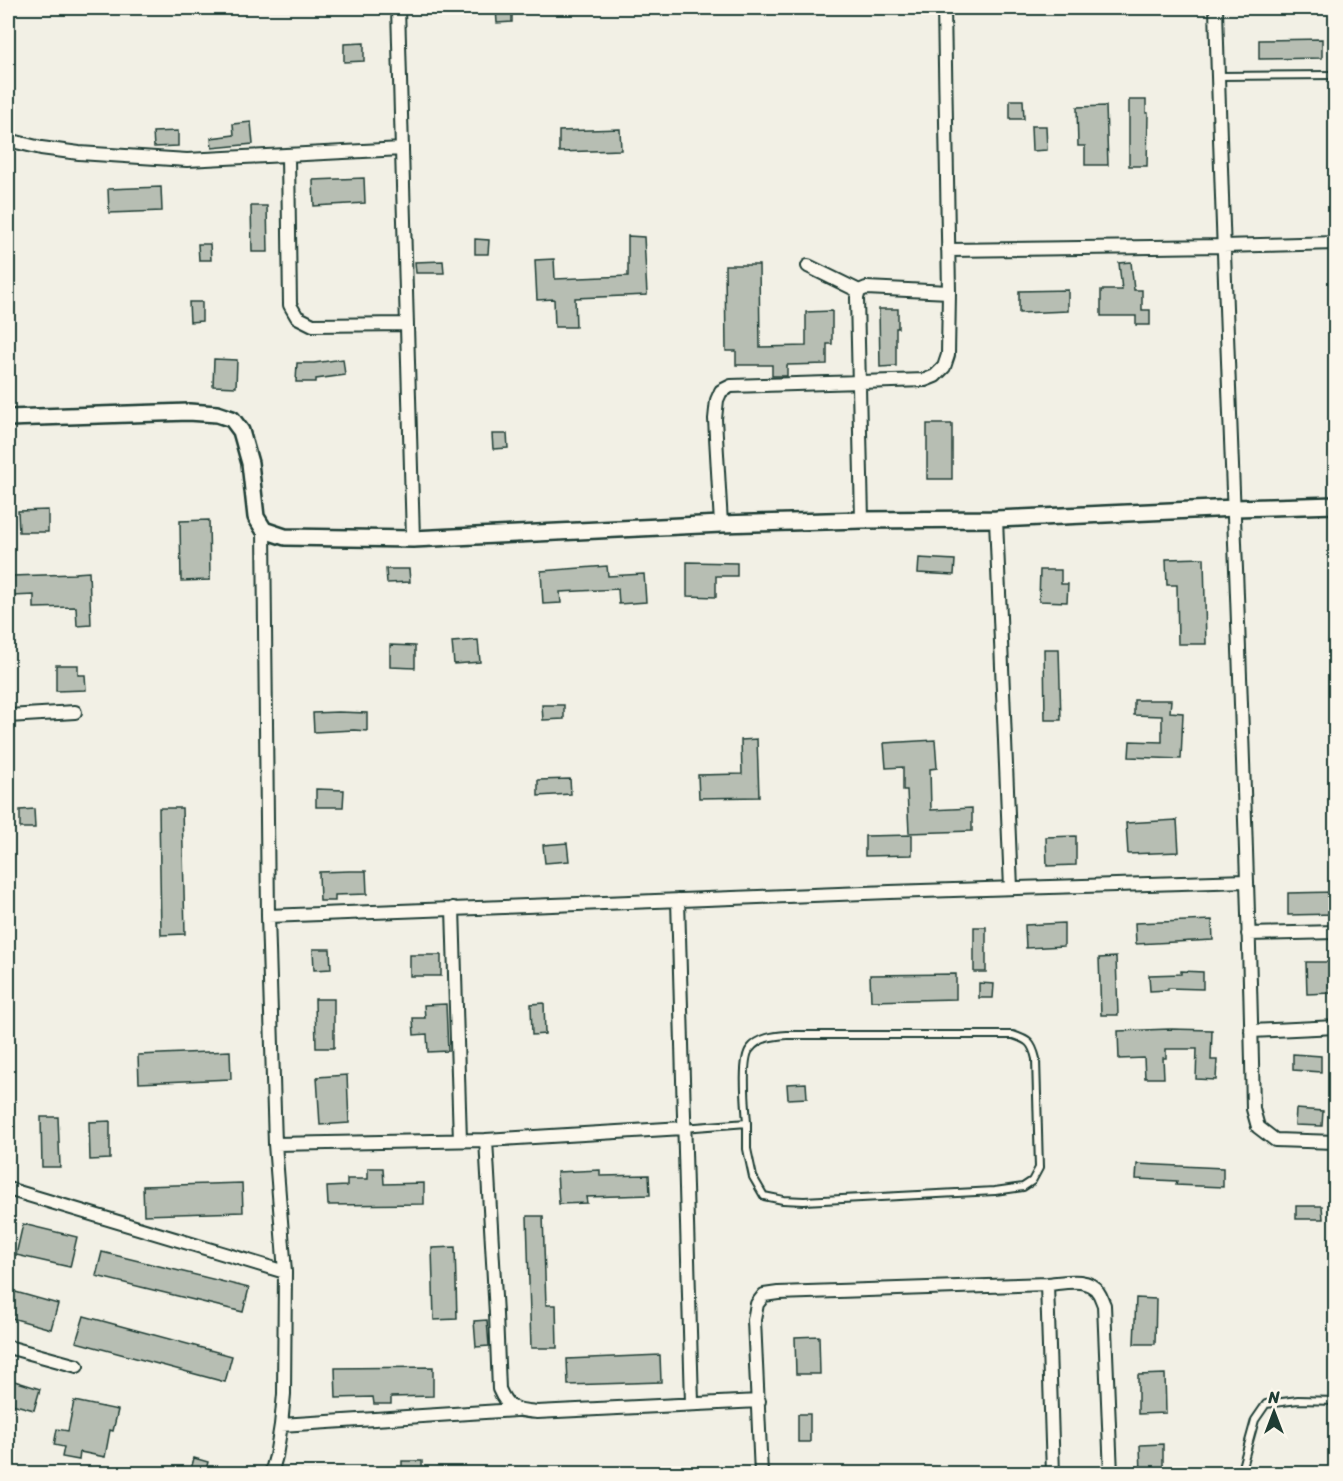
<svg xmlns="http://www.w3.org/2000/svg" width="1343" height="1481" font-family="Sriracha,sans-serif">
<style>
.building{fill:#b7beb3;stroke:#1f3d34;stroke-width:1.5}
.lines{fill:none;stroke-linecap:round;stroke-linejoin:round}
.service-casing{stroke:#1f3d34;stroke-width:10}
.minor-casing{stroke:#1f3d34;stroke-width:16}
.tertiary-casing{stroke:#1f3d34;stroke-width:20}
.service{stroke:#fbf7ec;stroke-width:6}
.minor{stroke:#fbf7ec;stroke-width:12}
.tertiary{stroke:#fbf7ec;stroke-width:15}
</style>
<rect width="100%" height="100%" fill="#f2f0e5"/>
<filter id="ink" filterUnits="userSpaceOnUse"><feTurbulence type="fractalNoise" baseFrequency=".0167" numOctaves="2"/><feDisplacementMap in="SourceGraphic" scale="12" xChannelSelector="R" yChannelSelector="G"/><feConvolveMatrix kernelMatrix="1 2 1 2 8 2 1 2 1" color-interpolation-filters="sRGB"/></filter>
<g filter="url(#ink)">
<path class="building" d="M496,8H512V22L497,23Z
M1322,39V58L1259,59V40Z
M364,43V61L344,62V44Z
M1010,100H1023L1024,119H1010Z
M1129,100H1146V113H1148L1147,166H1129Z
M1106,106L1108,165H1085V146H1078L1077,107Z
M251,122L253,144L212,148L211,138L234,135L233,124Z
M1031,126H1046L1047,150L1032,151Z
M620,129L621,150L559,152V131Z
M178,131V146L154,147L153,132Z
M364,178L365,203L314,206L313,180Z
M161,187L162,211L109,213L108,189Z
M251,206H267L268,252H252Z
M628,236L644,237L647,295L575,298L576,327H555L554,299L537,300L535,260L554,259L555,279L628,276Z
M475,239L489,240L488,254H475Z
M198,244H210L211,260H199Z
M443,261L444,273H416L415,262Z
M1131,262L1134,290H1142V310H1150V325H1136V316H1101V290H1122L1119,263Z
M725,265H759L760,347L806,346V312L832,311V344H827V364L787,365V376H772V365H736V351H726Z
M1068,290V311L1019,313V291Z
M189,302H202V321L190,322Z
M879,309H898V328H896V366L880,367Z
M214,359L237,360L236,387L213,386Z
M343,359L345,375L316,379V382H296L297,363H314Z
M927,424H952V479H927Z
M492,434H507L508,448L493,449Z
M48,510V532H19L18,511Z
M209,520L210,580L181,581L180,521Z
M919,558L955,560L954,575L918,573Z
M1204,558L1206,644H1178L1177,585H1167L1166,559Z
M687,562L737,563V576H716V597L687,596Z
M607,566L608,576L644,574L646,602L619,604L618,589L560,592L561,603L543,604L541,571Z
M386,569H409L410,582L387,583Z
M1040,570H1061V584H1068L1067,602L1039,601Z
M89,572L91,625L77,626L76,607L34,608V595L12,596V576L75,574V573Z
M478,640L480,662L454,664L452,642Z
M390,645L415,646V668L390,667Z
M1044,649H1059L1061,720H1045Z
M56,665H78V675H85L86,690L56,691Z
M1134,700H1171L1170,712L1183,713L1181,759L1129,757L1130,741L1162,742V716L1134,715Z
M542,705H564V719L543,720Z
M338,712L367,713V731L354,730L314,732L313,713Z
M757,739L759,797L699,798L698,775L742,774L741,740Z
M935,740L937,768L930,769L931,810L972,808V831L909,833L907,790H903V767L886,768L884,743Z
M570,779L571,794L538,796V780Z
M316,789L344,790L343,807H316Z
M159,808H182L185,934L161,935Z
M34,809L35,828H20V810Z
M1177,820L1179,852L1128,854L1126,823Z
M912,835V855L865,856V836Z
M1076,836V865L1047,866L1046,837Z
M567,843L569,861L545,863L543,845Z
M350,871H366L367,894L335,895V901H320L319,872Z
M1335,892V914L1288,915V893Z
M1212,920L1213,940L1136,944L1135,923Z
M1064,923V946L1026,948L1025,925Z
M974,927H986V972H974Z
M313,949H330L331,969L314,970Z
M410,955H441V976H410Z
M1116,957L1118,1015H1101L1099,958Z
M1306,962H1330L1331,993L1307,994Z
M1181,971L1203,972V989L1168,988V990L1150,991L1149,975L1181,974Z
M956,974V999L871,1001L870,975Z
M979,983L994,984L993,998H979Z
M315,999H334V1048H316Z
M544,1003L545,1034L532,1035L531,1004Z
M446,1004L448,1051L428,1052L427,1034L414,1035L413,1018H425L424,1005Z
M1170,1029L1212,1030L1211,1060H1217L1216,1080L1196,1079L1197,1049H1166V1058H1163L1164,1078H1145L1144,1058L1119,1059L1118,1031Z
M230,1051L231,1079L139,1083L138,1055Z
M1293,1054L1321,1056V1072L1293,1070Z
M347,1075L349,1123L320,1125L317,1077Z
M806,1083L807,1098L788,1099L787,1084Z
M1296,1109L1323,1111L1322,1126L1295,1125Z
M41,1117H58L60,1167H42Z
M110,1121V1159L90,1160L89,1122Z
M1137,1164L1223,1168V1187L1176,1185L1177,1181L1136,1179Z
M368,1168H383L384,1184L424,1183V1204L328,1205L327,1187L347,1186V1179H368Z
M600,1170V1176L649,1175L650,1195L586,1197L587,1203L559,1204L557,1172Z
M242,1183L243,1212L144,1215L143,1186Z
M1296,1206H1322L1323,1219H1296Z
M527,1216H543L546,1305H556L557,1348H531Z
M23,1224L77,1237L70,1267L16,1255Z
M455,1247L457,1319L434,1320L432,1248Z
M102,1252L249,1288L243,1312L96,1276Z
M12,1291L58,1304L51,1329L8,1317V1308Z
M1136,1298L1156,1299L1155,1344H1134Z
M84,1316L232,1356L225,1382L76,1342Z
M487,1320L489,1346L476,1347L474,1321Z
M819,1336L820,1374H796L795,1337Z
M660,1355L661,1382L568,1385L567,1359Z
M433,1367V1396L391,1397V1404H374L373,1397L336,1398L335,1368Z
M1165,1374L1166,1413L1138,1414V1375Z
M8,1379L40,1389L34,1410L8,1403Z
M74,1401L118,1410L113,1431L110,1430L105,1457L80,1452L79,1460L62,1457L64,1447L54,1445L57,1429L68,1431Z
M798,1414H810V1442H798Z
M1163,1444V1473H1141L1140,1445Z
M194,1458L208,1462L205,1473H190Z
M402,1461H422V1473H402Z"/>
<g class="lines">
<defs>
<path id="service" d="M1219,76L1336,75
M683,1128L747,1123V1149L753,1177L764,1196L783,1200L804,1201L995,1191L1023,1187L1032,1181L1039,1168L1036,1059C1032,1042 1028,1040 1013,1035H788C775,1036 759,1037 750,1049C741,1059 746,1107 747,1123
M1240,1474L1255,1420L1266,1404L1298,1400L1336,1401"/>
<path id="minor" d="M398,8L413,539
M1216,8C1226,375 1246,742 1253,1109L1258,1127L1275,1140L1336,1142
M8,140L41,148L79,153L187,160L402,149
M288,156L290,305L297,317L313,325L407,324
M948,250L1223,246L1336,243
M808,266L859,291
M996,519L1011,888
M862,520L857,298L859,291L866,288L949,292
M721,524L715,419L717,400L721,391L731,386L925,380L935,376L944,367L948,355L949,292L944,8
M264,530L268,916L275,1144L285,1272L284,1394L281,1425L276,1456L271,1474
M8,716L75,712
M678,900L692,1403
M453,908L460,1140
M268,916L890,892L1247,881
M1248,934L1336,932
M1251,1031L1336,1027
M486,1140L683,1128
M275,1144L486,1140L496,1314L499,1389C508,1410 515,1410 537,1412L759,1401
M8,1189L285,1272
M1047,1284L1053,1474
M8,1347L77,1366
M281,1425L516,1410
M761,1474L754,1320L757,1304L764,1295L778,1293L1047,1284C1063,1283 1088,1276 1098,1292C1101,1296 1102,1301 1104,1305L1111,1474"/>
<path id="tertiary" d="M8,418L189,412L217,414L232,419L241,431L250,463L256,517L264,530L285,537L413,539L721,524L862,520L996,519L1235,508L1336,505"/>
</defs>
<use href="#service" class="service-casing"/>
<use href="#minor" class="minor-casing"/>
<use href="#tertiary" class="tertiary-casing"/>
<use href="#service" class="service"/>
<use href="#minor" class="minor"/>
<use href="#tertiary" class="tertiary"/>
</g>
</g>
<rect width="1343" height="1481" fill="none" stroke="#fbf7ec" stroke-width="30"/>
<rect x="15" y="15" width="1313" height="1451" fill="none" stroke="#1f3d34" stroke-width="2" filter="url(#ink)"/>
<g transform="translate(1274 1412)" stroke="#fbf7ec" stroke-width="4.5" paint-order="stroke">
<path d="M0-4.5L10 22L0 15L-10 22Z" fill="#1f3d34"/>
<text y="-9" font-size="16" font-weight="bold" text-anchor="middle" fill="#1f3d34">N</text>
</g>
</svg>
